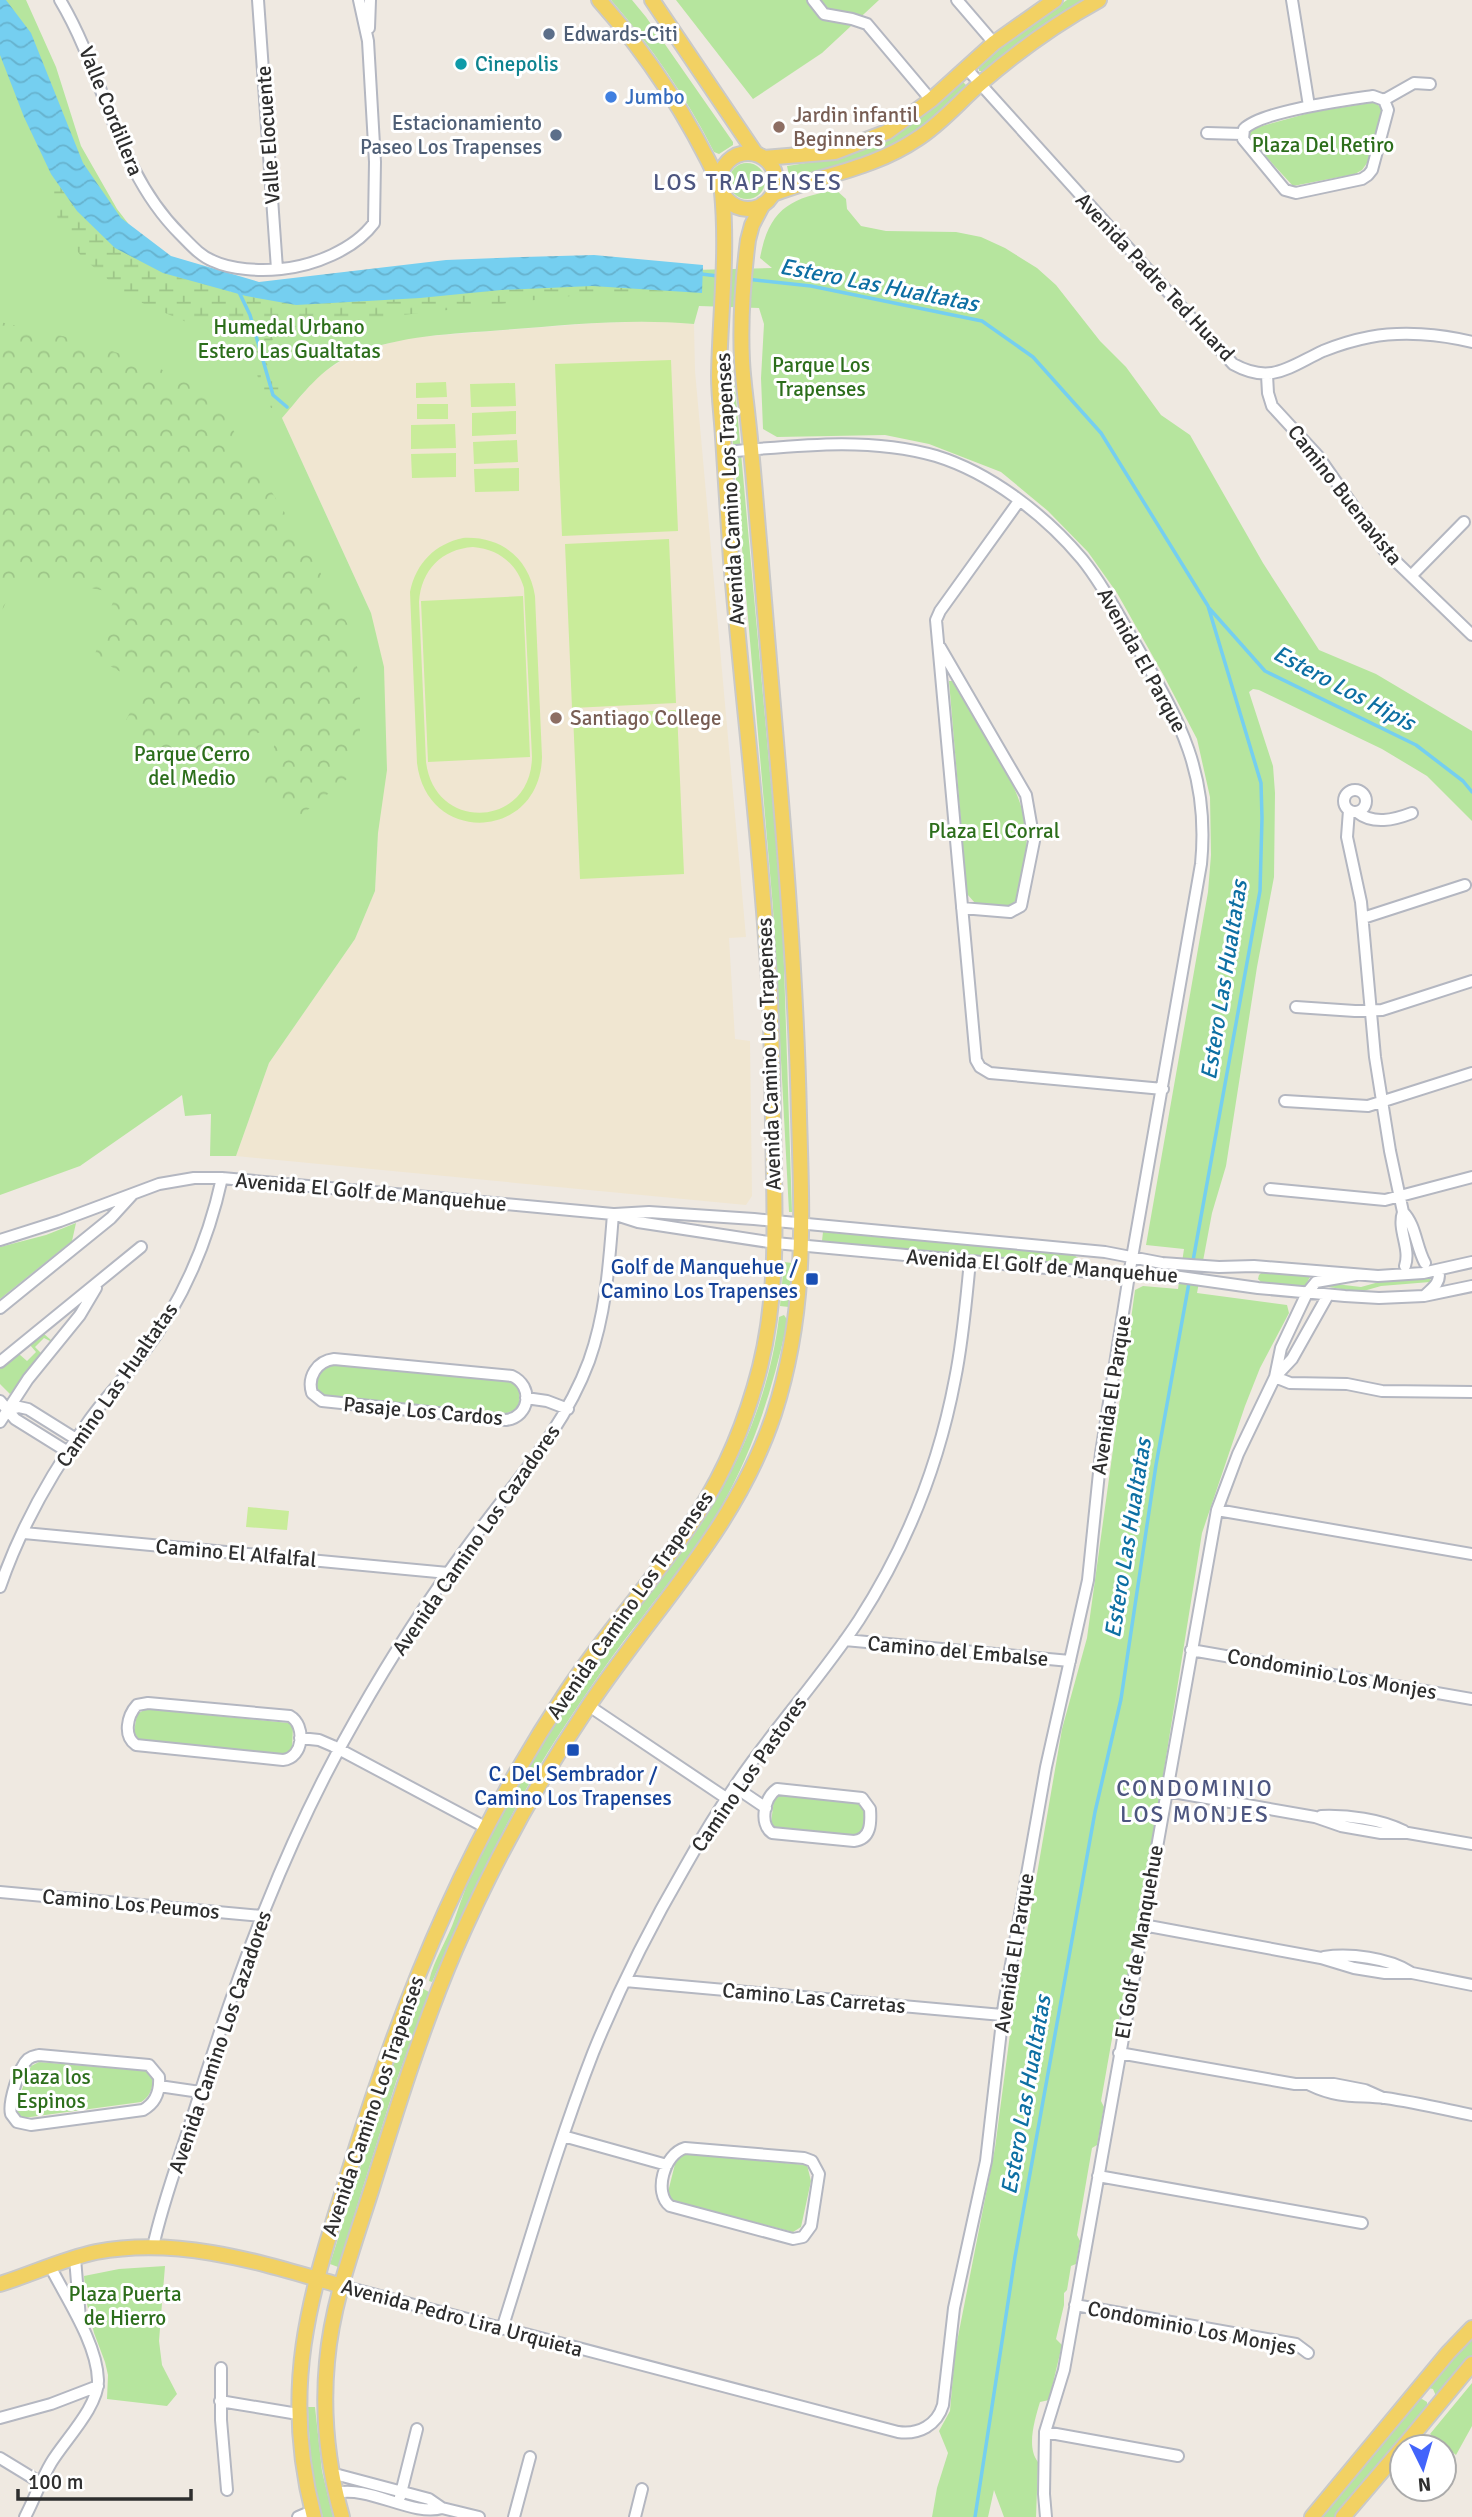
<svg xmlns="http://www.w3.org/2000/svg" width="1472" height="2517" font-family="Signika,sans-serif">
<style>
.education{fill:#f0e6d1}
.grass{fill:#b6e59e}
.forest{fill:url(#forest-crowns)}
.wetland{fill:url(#wetland-marsh)}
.pitch{fill:#c9ec9a;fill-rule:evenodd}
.water{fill:url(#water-waves)}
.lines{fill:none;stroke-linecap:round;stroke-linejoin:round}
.stream{stroke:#75cff0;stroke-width:3.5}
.minor-casing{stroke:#b4b7c1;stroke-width:14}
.major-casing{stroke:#c9c9c9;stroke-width:18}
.minor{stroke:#fff;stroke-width:10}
.major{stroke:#f2d163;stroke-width:14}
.service-dot{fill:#5c6f8a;stroke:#fff;stroke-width:2.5}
.culture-dot{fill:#0f9aa8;stroke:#fff;stroke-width:2.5}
.shop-dot{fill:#3f7fe0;stroke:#fff;stroke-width:2.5}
.education-dot{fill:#8d6e63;stroke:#fff;stroke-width:2.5}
.transit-dot{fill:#1a4fb4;stroke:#fff;stroke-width:2.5}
.labels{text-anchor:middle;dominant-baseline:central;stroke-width:6;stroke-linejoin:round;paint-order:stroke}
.service-label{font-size:21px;fill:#4e5e75;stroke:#fff;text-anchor:start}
.culture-label{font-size:21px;fill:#0d838f;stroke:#fff;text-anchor:start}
.shop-label{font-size:21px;fill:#366cbe;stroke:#fff;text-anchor:start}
.street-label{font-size:21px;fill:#2e2e2e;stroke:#fff}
.education-label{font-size:21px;fill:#785e54;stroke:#fff;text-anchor:start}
.park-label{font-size:21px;fill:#2c6e1b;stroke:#fff}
.transit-label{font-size:21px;fill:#164399;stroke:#fff;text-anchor:end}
.neighbourhood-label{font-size:23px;letter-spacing:2px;fill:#4d5680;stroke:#fff}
.water-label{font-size:23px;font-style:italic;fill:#0d6fa3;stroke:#fff}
</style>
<defs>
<pattern id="forest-crowns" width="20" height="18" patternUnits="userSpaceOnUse" patternTransform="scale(1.75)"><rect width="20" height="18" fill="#b6e59e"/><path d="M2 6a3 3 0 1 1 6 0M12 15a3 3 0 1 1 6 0" fill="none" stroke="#9dc588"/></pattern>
<pattern id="wetland-marsh" width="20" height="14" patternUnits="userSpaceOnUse" patternTransform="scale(1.75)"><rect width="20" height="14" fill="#b6e59e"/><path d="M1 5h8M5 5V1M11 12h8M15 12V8" fill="none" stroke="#9dc588"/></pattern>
<pattern id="water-waves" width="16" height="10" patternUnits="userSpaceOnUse" patternTransform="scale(1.75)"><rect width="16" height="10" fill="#75cff0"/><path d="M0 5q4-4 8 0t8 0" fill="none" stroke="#66b2ce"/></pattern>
</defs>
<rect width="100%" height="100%" fill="#efe9e1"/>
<path class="education" d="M665,321L694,324L695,371L746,937L729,938L735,1039L750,1041L752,1196L746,1205L236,1156L269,1063L355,939L375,891L378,833L371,613L282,418L319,375L351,355L406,338L597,323Z"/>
<path class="grass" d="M0,0H26L56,67L81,146L117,209L134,231L161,256L231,292L692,270L772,268L760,258C769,209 790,198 836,190L846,199L847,209L861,226L886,231L956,232L981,237L1005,248L1037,268L1056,285L1100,341L1126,367L1161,415L1190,435L1263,563L1319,650L1376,674L1472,731V821L1427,776L1382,749L1259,690L1253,689L1249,692L1273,766L1275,793L1274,877L1257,967L1226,1166L1212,1213L1197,1293L1287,1305L1289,1313L1260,1368L1245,1406L1202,1533L1143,1901L1117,2029L1113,2033L1101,2101L1104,2107L1097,2145L1092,2148L1077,2235L1080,2241L1076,2264L1071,2266L1067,2290L1064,2293V2305L1056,2339L1062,2345L1049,2400L1040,2402C1035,2419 1026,2447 1038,2462L1036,2517H1004L994,2490L988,2517H932L937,2488L948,2453L939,2431L950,2411L955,2352L995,2148L1012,2019L1062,1729L1087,1638L1135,1290L1143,1286L1178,1289L1184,1249L1146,1245L1208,892L1211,855L1210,797L1197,739L1164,676L1117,593L1088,552L1048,511L1001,472L929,444L885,435L777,437L763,429L761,378L764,324L759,308L699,306L694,324C630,318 567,325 503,330C452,334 400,335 352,355C321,368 303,394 282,418L371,613L384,667L387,770L378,833L375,891L355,939L269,1063L236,1156H210L211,1114L185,1116L182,1095L80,1166L0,1195Z
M611,0H632L646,17L733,142V145L719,154L714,152C687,98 651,46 611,0Z
M676,0H879L822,53L753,99Z
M1067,0H1084L1024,40L985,71H979V65L1000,47Z
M963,82L967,86V90C937,116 907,143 869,158C844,167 816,172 790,180L787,166C833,159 875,150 913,123C930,111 945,92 963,82Z
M1370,103H1377L1383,112L1367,163L1362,170L1355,174L1293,186L1249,138L1250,132L1255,128L1313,112Z
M729 181a18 18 0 1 1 36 0a18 18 0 1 1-36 0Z
M730,355H731L736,398L782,905L792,1212H789L773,908L732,432Z
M949,681H952C976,722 1022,783 1026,830C1029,852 1021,877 1018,899L1009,906L975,903L967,894Z
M76,1223L72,1241L0,1299V1247L46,1235Z
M823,1232L1074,1255L1078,1258V1263L1073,1264L822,1241Z
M784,1262L792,1263L789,1307L780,1306Z
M1262,1272L1310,1277L1305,1286L1261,1282L1258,1279L1259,1275Z
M1429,1278L1432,1281L1430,1282L1381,1286L1360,1292L1323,1286L1327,1283L1361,1287L1379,1282Z
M784,1315L788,1321L786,1328C772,1391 753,1451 721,1507C700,1546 670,1580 644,1615C615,1651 589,1689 564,1727C511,1807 471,1894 432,1982L429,1981C434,1959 448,1939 455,1918C488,1817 562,1710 625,1625C643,1601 662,1578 680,1554C731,1486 769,1402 779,1317Z
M44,1334L51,1340L56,1334L58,1336L52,1342L44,1338L35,1347L42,1354L10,1394L0,1384V1369L19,1354L27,1361L36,1352L30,1345Z
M332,1365L511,1381L515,1382C520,1391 521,1399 517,1409L507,1413L328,1397L318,1392C314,1381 320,1368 332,1365Z
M146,1709L289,1723L293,1727L292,1748L286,1754L139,1740L134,1732L137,1714Z
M780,1795L858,1803L864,1809V1831L856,1835L775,1828L771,1823L774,1799Z
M420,1987L429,1992L396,2082L338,2267L330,2264L398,2047Z
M39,2062L146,2071L151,2073C155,2083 151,2097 141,2102L23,2118L18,2115L16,2105L31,2066Z
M686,2154L807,2165L811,2181L801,2227L793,2232L672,2201L668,2192L677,2156Z
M165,2266L159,2341L162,2365L177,2394L167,2406L107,2399L108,2375L105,2362L94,2333L86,2300L84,2276L119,2269Z
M1472,2338V2355L1436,2396L1433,2389L1428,2388Z
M1472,2383V2426L1456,2455L1430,2434Z
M1422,2399L1427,2402V2407L1335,2517H1320L1418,2400Z
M308,2407H315L322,2471L333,2517H323C312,2481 309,2444 308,2407Z"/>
<path class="forest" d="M0,322L80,340L153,365L195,387L225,417L311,555L348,625L360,680V739L347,779L296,819L260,796L280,725L160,769L121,730L144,685L94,657L116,593L19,574L0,615Z"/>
<path class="wetland" d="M51,174L77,211L97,231L163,273L246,296L296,305L420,298L501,290L592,286L699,293L589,294L269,330L273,339L264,356L271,374L287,383L279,406L271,408C254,383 257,359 246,332L198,327L128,297L82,257L59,228Z"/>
<path class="pitch" d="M671,360L678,531L562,536L555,364Z
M446,382L447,397L416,398V383Z
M515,383L516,406L471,407L470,384Z
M417,404H448V419H417Z
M516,411V434L472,436V413Z
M455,424L456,448L411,449V425Z
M517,440L518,462L474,464L473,442Z
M456,453V477L412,478L411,454Z
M519,468V491L475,492L474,469Z
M463,538C501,536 529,558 535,596L542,757C540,841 427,846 417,763L410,592C416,563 435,544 463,538ZM473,547C499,549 517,564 524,588L532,757C531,828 435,833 426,762L419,602C421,570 442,549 473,547Z
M669,539L676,703L572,708L565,544Z
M523,596L530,757L428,762L421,601Z
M677,710L684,874L580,879L573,714Z
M248,1507L289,1511L287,1530L246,1527Z"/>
<path class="water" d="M0,0H6L31,33L83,163L121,218L171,256L259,282L446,260L523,257L594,255L703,265L702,293L592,286L501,290L420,298L296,305L246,296L163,273L115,248L77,211L51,174L24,117L0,55Z"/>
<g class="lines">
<path class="stream" d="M701,274L718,276
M746,279L811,286L982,321L1033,357L1101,433L1208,606L1261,783L1262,818L1260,891L1156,1465L1121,1699L1095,1812L1015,2257L975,2517
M239,292L250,315L273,395L287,407
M1209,608L1265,671L1416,745L1463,781L1472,792"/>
<defs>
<path id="minor" d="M60,0C106,77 115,169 180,234C190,244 200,256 213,261C232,270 260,271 281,269C313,266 354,250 374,223L375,162L368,41L359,0
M258,0L277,269
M813,0L824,14L852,19L867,24L931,100
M957,0L994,43
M1292,0L1309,106
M369,28L370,0
M966,68L1233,364C1271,385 1289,367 1323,351C1338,345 1354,340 1370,337C1402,331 1440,334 1472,342
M1373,96L1384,100L1388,110L1372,170L1368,175L1362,179L1296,193L1285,190L1243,139L1244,129C1261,111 1346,100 1373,96Z
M1384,100L1414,83L1430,84
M1207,133L1242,134
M1267,375L1268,393L1272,406L1318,456L1384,550L1472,635
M1019,501L940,611L936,620L976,1060L980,1067L990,1073L1163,1089
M1411,576L1464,522
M940,647L1026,795L1034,841L1021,906L1010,912L962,908
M1344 801a11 11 0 1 1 22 0a11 11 0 1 1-22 0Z
M1349,810L1347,837L1361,902L1375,1057L1390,1151L1403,1212C1416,1225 1416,1247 1425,1263
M1357,812C1373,825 1394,820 1412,813
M1363,918L1465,885
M1296,1007L1355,1011L1382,1010L1472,981
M1285,1101L1368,1106L1472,1073
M1270,1189L1385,1200L1472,1177
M1403,1212C1397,1230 1411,1248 1405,1266
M615,1214L649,1212L754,1219L1105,1252L1162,1263L1219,1267L1254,1266L1378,1276L1423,1273L1472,1262
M0,1240L60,1221L159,1184L194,1178H222L613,1214L638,1222L775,1243L1101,1273L1166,1275L1258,1288L1345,1296L1379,1298L1424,1296L1472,1286
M1424,1296C1432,1289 1442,1282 1438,1271
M0,1308L111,1218L132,1195
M334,1359L512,1376C534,1386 530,1417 506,1420L322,1401L312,1393C307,1377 317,1361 334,1359Z
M0,1362L141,1247
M1275,1377L1290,1383L1347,1384L1382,1391L1472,1392
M1275,1377L1292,1359L1328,1295
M526,1398L547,1401L568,1409
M0,1401L15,1419L68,1452
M8,1410L19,1407L28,1409L76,1439
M0,1422L28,1379L80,1315L96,1288
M1217,1510L1472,1554
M24,1533L448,1573
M0,1587C20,1529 52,1472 88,1422C104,1399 124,1379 141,1356C182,1303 208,1242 222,1178
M845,1640L1070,1661
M1191,1650L1472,1699
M148,1703L290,1716C306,1725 304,1758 283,1760L136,1745C123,1736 127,1716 137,1705Z
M589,1706L726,1798
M300,1738L319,1740L333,1746L485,1827
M735,1787L766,1808
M777,1789L862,1798L870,1809C871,1823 871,1839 854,1841L772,1833C759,1824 764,1798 777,1789Z
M1167,1791L1315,1817L1341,1826L1381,1833H1408L1472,1844
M1321,1816C1348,1815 1380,1819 1404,1831
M0,1892L262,1916
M1143,1925L1321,1958L1354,1968L1385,1973H1412L1472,1985
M1324,1957C1350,1953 1388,1958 1410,1972
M625,1981L1002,2015
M1119,2053L1295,2084H1334L1365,2090L1383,2098
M39,2055L149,2065L159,2077C160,2091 156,2103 143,2110L31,2125L17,2122L11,2114C8,2103 19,2067 28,2059C32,2056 34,2056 39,2055Z
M1310,2085C1339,2099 1357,2095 1385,2098C1414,2102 1443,2109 1472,2115
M159,2086L200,2092
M563,2136L667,2165
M685,2148L804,2158L812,2161L819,2174L811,2226L803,2237L793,2239L670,2206C653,2193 664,2154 685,2148Z
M1098,2176L1362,2223
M153,2247C163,2200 181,2154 195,2109C237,1974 286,1840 357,1717C391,1657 429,1598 470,1543C513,1484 563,1431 589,1361C606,1313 609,1265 613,1214
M75,2258L80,2319
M342,2286L898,2432C919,2435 937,2425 943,2405L954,2308L986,2161L1004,2004L1046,1767L1088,1580L1101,1453L1129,1275L1201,864C1210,773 1179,720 1136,645C1119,616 1103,585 1082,559C1045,515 991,473 936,456C868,436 793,446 724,452
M1075,2305L1296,2344L1308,2353
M502,2329C531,2237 558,2143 593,2053C619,1989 650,1927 685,1867C705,1831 727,1796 752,1762C787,1714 826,1670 859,1620C906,1547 939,1464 955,1379C963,1340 966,1301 970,1261
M221,2368V2420L227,2490
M220,2401L298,2414
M0,2418L51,2404L98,2386
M1045,2432L1178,2456
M0,2458L41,2483
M331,2473L429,2499L442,2508L479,2517
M336,2493C369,2485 413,2517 442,2508
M400,2497L417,2429
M25,2517C34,2500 41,2480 51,2463C64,2441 99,2406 98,2380C97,2343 66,2298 50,2266
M298,2517L312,2511
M514,2517L530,2457
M635,2517L642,2489
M1046,2517L1044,2494L1045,2432L1064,2370L1217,1510L1238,1454L1275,1377L1281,1348L1307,1293L1316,1282L1356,1275"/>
<path id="major" d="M599,0C648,55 689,118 720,185
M652,0L756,154
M720 181a28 28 0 1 1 56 0a28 28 0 1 1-56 0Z
M764,158L835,152L887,132L931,100L994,43L1055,0
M773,194C821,175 873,169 917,139C941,124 960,101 981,83C1018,51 1057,23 1099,0
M0,2284C32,2274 63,2259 96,2252C180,2236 262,2263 342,2286
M1403,2447L1472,2364
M314,2517C277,2376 316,2279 357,2146C409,1982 472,1834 567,1691C608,1629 659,1575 698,1513C727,1468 747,1418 760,1367C780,1286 774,1205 773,1123C772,1066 772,1008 767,951C758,820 742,690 731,560C728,519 726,478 723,437C722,417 719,397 719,376C720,315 728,254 722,192
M342,2517C328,2467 322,2415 327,2362C332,2302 354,2245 372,2188C397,2108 422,2027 455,1950C492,1865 537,1783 588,1707C653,1609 736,1529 774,1414C807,1312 802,1221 799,1116C795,927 775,740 760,552C756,508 753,464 748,420C746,400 743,381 742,361C740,321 743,279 748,240L752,225L763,204
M1312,2517L1448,2353L1472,2328
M1343,2517L1402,2448"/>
</defs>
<use href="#minor" class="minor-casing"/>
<use href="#major" class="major-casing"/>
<use href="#minor" class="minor"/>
<use href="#major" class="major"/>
</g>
<g class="service-dot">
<circle cx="549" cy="34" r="7"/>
<circle cx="556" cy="135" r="7"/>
</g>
<circle class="culture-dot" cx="461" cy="64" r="7"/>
<circle class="shop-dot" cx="611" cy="97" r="7"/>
<g class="education-dot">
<circle cx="779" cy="127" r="7"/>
<circle cx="556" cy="718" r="7"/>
</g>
<g class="transit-dot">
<rect x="805" y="1272" width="14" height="14" rx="3.5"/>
<rect x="566" y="1743" width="14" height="14" rx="3.5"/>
</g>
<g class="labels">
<g class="service-label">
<text x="563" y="34">Edwards-Citi</text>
<text x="542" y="123" text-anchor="end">Estacionamiento<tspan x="542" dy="24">Paseo Los Trapenses</tspan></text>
</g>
<g class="culture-label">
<text x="475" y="64">Cinepolis</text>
</g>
<g class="shop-label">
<text x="625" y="97">Jumbo</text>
</g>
<g class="street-label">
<text transform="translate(111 111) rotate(68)">Valle Cordillera</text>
<text transform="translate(268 135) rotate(-94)">Valle Elocuente</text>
<text transform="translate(1155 277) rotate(47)">Avenida Padre Ted Huard</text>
<text transform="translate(730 489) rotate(-93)">Avenida Camino Los Trapenses</text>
<text transform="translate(1345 495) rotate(52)">Camino Buenavista</text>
<text transform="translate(1142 660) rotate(61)">Avenida El Parque</text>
<text transform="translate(769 1054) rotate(-92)">Avenida Camino Los Trapenses</text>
<text transform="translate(371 1192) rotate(5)">Avenida El Golf de Manquehue</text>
<text transform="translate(1042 1266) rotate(4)">Avenida El Golf de Manquehue</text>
<text transform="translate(117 1385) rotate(-55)">Camino Las Hualtatas</text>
<text transform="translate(1111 1395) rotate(-81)">Avenida El Parque</text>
<text transform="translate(423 1411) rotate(5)">Pasaje Los Cardos</text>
<text transform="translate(476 1540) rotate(-55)">Avenida Camino Los Cazadores</text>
<text transform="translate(236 1553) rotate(5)">Camino El Alfalfal</text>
<text transform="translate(630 1605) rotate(-55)">Avenida Camino Los Trapenses</text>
<text transform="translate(958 1651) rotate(5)">Camino del Embalse</text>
<text transform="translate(1332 1674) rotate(10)">Condominio Los Monjes</text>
<text transform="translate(749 1774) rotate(-55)">Camino Los Pastores</text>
<text transform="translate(131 1904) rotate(5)">Camino Los Peumos</text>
<text transform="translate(1139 1942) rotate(-80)">El Golf de Manquehue</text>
<text transform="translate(1014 1953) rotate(-81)">Avenida El Parque</text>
<text transform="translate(814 1998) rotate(5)">Camino Las Carretas</text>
<text transform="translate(220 2042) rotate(-71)">Avenida Camino Los Cazadores</text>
<text transform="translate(373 2106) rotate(-71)">Avenida Camino Los Trapenses</text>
<text transform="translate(462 2318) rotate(15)">Avenida Pedro Lira Urquieta</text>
<text transform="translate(1192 2328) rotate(11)">Condominio Los Monjes</text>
</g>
<g class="education-label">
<text x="793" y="115">Jardin infantil<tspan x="793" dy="24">Beginners</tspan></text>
<text x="570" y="718">Santiago College</text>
</g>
<g class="park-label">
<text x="1323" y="145">Plaza Del Retiro</text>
<text x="289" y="327">Humedal Urbano<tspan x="289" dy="24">Estero Las Gualtatas</tspan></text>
<text x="821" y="365">Parque Los<tspan x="821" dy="24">Trapenses</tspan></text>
<text x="192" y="754">Parque Cerro<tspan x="192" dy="24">del Medio</tspan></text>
<text x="994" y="831">Plaza El Corral</text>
<text x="51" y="2077">Plaza los<tspan x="51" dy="24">Espinos</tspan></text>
<text x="125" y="2294">Plaza Puerta<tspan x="125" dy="24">de Hierro</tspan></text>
</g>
<g class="transit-label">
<text x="798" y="1267">Golf de Manquehue /<tspan x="798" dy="24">Camino Los Trapenses</tspan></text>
<text x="573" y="1774" text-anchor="middle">C. Del Sembrador /<tspan x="573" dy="24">Camino Los Trapenses</tspan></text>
</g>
<g class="neighbourhood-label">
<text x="748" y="182">LOS TRAPENSES</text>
<text x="1195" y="1788">CONDOMINIO<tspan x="1195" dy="26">LOS MONJES</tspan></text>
</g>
<g class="water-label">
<text transform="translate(879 285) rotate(11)">Estero Las Hualtatas</text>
<text transform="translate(1344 688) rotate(28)">Estero Los Hipis</text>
<text transform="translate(1224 980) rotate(-81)">Estero Las Hualtatas</text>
<text transform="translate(1128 1538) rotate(-81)">Estero Las Hualtatas</text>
<text transform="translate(1026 2095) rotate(-80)">Estero Las Hualtatas</text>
</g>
</g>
<g transform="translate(1423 2468) rotate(175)"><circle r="33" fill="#ffffff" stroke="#ababab" stroke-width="2"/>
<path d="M0-5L12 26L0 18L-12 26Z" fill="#4264fb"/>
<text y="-10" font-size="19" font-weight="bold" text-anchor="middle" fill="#2e2e2e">N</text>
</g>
<path d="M18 2489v10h173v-10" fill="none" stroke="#2e2e2e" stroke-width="3.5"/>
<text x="28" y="2489" font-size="21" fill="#2e2e2e" stroke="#ffffff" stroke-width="5" paint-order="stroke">100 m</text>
</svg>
